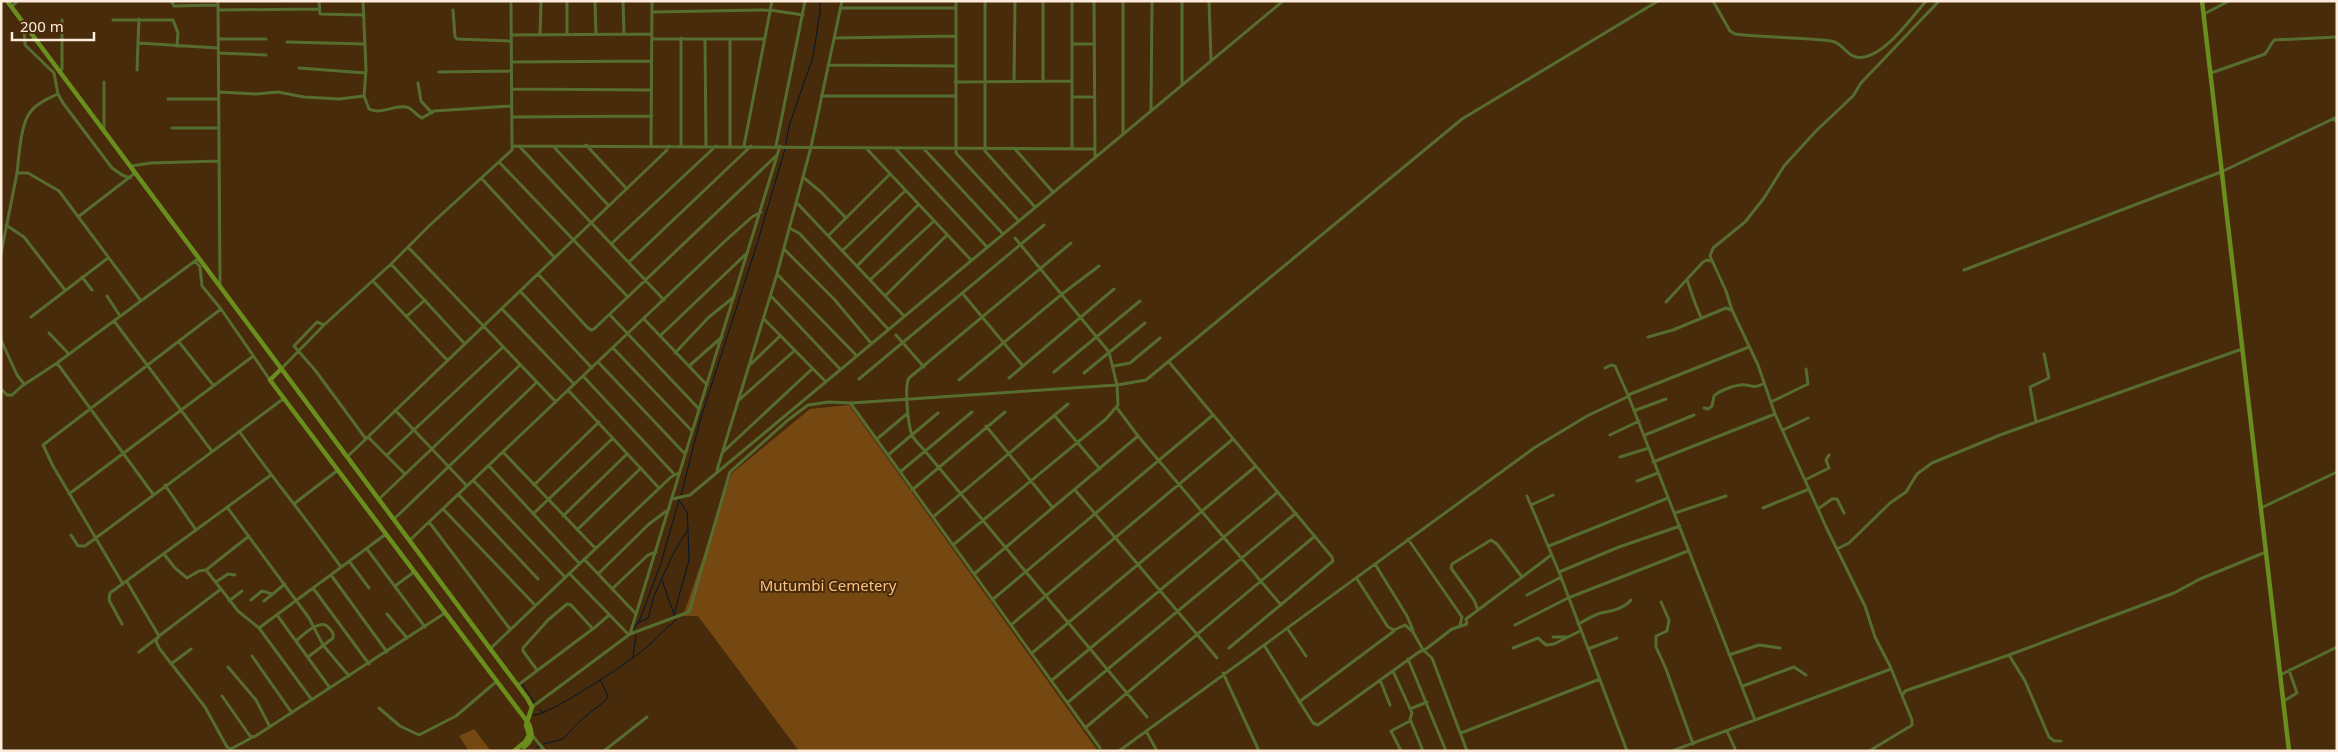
<svg xmlns="http://www.w3.org/2000/svg" width="2338" height="752" font-family="'Noto Sans',sans-serif">
<style>
.green{fill:#754812}
.lines{fill:none;stroke-linecap:round;stroke-linejoin:round}
.stream{stroke:#00172e;stroke-width:1}
.street{stroke:#576d2f;stroke-width:3}
.secondary{stroke:#6a8e1e;stroke-width:4.5}
.labels{text-anchor:middle;dominant-baseline:central;stroke-width:4;stroke-linejoin:round;paint-order:stroke}
.park-label{font-size:15px;fill:#fdc082;stroke:#472b0a}
</style>
<rect width="100%" height="100%" fill="#472b0a"/>
<path class="green" d="M849,405L1098,751H799L698,616H683L732,473L810,409Z
M474,729L491,751H469L459,736Z"/>
<g class="lines">
<path class="stream" d="M786,144L789,126L813,57L820,12V1
M681,495L700,421L757,244L785,149
M674,614L689,560L688,530
M638,623L648,618L654,596L673,554L688,529L687,512L679,500
M633,630L640,619L661,563L679,500
M633,657L636,635
M522,684L535,703
M539,709L544,713
M533,715C546,718 627,663 642,651C654,642 663,630 676,620L662,580
M543,744L563,739L582,719L605,701L608,696L600,679
M533,751L539,746"/>
<path class="street" d="M171,1L174,6L218,5
M218,1L220,285
M319,1L320,14L364,15
M363,1L366,70L364,96L369,109C381,115 393,105 406,107C413,108 415,115 422,118L434,111L511,106
M595,1L596,34
M623,1L624,34
M956,1V153L1019,221
M985,1V151L1035,207
M1094,1L1095,156
M1123,1V133
M1182,1V84
M1209,1L1211,60
M1713,1L1730,31L1735,34C1767,38 1799,37 1831,41C1842,42 1846,55 1856,57C1881,62 1912,17 1926,1
M11,7L18,1
M840,8H956
M218,10L319,9
M453,10L455,37L457,39L511,41
M652,12L770,10L803,15
M2204,14L2229,1
M139,19L138,43L218,48
M113,20H173L178,33L177,46
M24,25L25,45L54,73L58,94L63,103L112,168L122,175L130,178
M540,34L541,1
M567,34V1
M511,35L652,34
M834,38L956,36
M218,39H266
M652,39H764
M705,39L706,145
M730,39V146
M287,42L365,44
M1072,44H1094
M218,53L266,55
M511,62L652,61
M828,65L956,66
M299,68L366,73
M137,70L138,43
M60,72L62,69V20
M439,72L511,71
M2211,73L2265,54L2274,40L2337,37
M1014,81L1015,1
M1043,81V1
M955,82L1072,81
M418,83L421,101L432,113
M512,89L651,90
M219,92L256,94L278,92L304,97L339,99L364,96
M821,96H955
M1072,97H1094
M168,99H219
M1151,110L1152,1
M512,117L652,116
M2334,118L2337,123
M172,128H219
M104,130V82
M586,145L627,189
M651,145L652,1
M513,146L1094,149
M519,146L664,300
M553,146L609,206
M681,146V38
M744,146L772,1
M776,146L805,1
M866,148L971,260
M1014,148L1053,192
M1072,148V1
M896,149L987,247
M924,149L1003,234
M500,163L628,297
M131,166L151,163L219,161
M17,173H28L59,191L141,301
M804,178L821,192L846,218
M482,179L555,258
M798,204L904,316
M78,217L135,173
M6,225L24,237L65,290
M791,229L799,233L888,329
M828,236L890,174
M1071,243L909,378C904,386 908,425 912,435C915,441 921,446 925,451L1147,717
M611,244L716,146
M408,247L556,402
M784,249L834,299L871,343
M842,251L905,191
M1,254L17,173C19,158 20,124 31,111C37,103 49,98 58,94
M195,261L200,267L202,286L221,309L270,380
M629,262L751,146
M391,264L465,344
M857,266L918,205
M1964,270L2221,172L2337,117
M538,274L587,327L591,330L594,329L777,155
M777,274L811,147L842,1
M82,277L92,290
M871,279L934,221
M1687,280C1690,288 1698,314 1702,318
M373,281L447,360
M520,291L592,368
M963,294L1023,366
M107,296L120,316
M771,296L840,369
M885,296L947,235
M1666,302L1703,262L1707,260L1711,261
M502,309L574,384
M610,315L699,409
M407,316L425,300
M31,317L108,258
M644,319L707,385
M764,319L825,381
M114,321L211,450
M324,325L317,322L294,346L315,370L366,439
M49,333L69,354
M896,335L924,367
M660,336L746,254
M1648,337L1673,330L1726,308L1731,310
M1,340L17,375L24,384
M179,342L213,385
M1749,347L1628,395L1755,720
M613,348L692,431
M675,353L709,317L734,297
M598,362L685,454
M1169,362L1332,557L1333,561L1229,648
M57,363L153,494
M751,364L780,336
M689,366L722,337
M1114,366L1130,363L1160,338
M1605,368L1611,365L1615,366L1628,395
M281,369L324,325L391,264L430,225L512,150L511,1
M1054,372L1140,301
M1084,373L1145,323
M583,376L675,475
M1009,378L1114,289
M859,379L1044,225
M959,380L1062,294L1099,266
M1,389L7,395H12L22,386L57,363L199,258
M568,390L659,488
M739,400L794,351
M1771,402L1808,384L1806,369
M851,404L1100,748
M1704,408L1708,409L1712,406L1714,396C1719,391 1732,386 1740,385C1750,383 1751,390 1763,384
M395,410L467,486
M1636,410L1666,399
M1054,415L1100,469
M2036,422L2030,387L2049,378L2044,354
M986,426L1053,508
M1783,430L1808,418
M239,431C272,477 308,521 341,567
M1610,435L1639,421
M1645,435L1694,415
M1138,436L1281,605
M368,437L405,474
M877,439L908,413
M503,452L595,548
M723,452L812,369
M387,455L503,347
M888,455L938,413
M347,457L666,151L669,146
M1620,457L1649,448
M1653,462L1775,414
M489,466L579,563
M717,470L777,274L856,355
M900,472L972,412
M473,480L565,577
M1805,480L1829,468L1826,460L1829,455
M1637,481L1658,473
M165,485L196,530
M534,485L599,422
M912,490L1005,412
M1075,490L1217,658
M69,494L252,357
M458,494L538,579
M1527,496L1559,572L1627,751
M379,499L520,365
M672,499L690,495L1283,1
M295,503L338,470
M1531,505L1553,495
M227,507L309,618L323,645L349,676
M1763,508L1809,489
M2261,508L2337,472
M443,509L535,605
M1818,509L1832,499H1837L1844,513
M1675,513L1726,496
M533,514L613,438
M563,516L627,454
M933,517L1068,404
M394,519L536,383
M429,522L510,629
M577,530L641,468
M71,535L78,546H85L283,399
M1408,539L1462,617L1460,625
M410,540L724,242L752,217L761,212
M953,545L1106,419L1118,405L1117,385L1109,352L1015,238
M1549,546L1668,498
M367,549L425,627
M1837,549L1849,543L1890,503L1906,492L1917,474L1932,463L2000,435L2242,349
M164,554L175,568L187,578L199,571L206,570L249,536
M584,559L636,614
M349,561L369,588
M1375,564L1407,616L1413,630
M206,570L221,589L159,636L156,641L159,648L205,707L227,747L231,749L251,738
M1559,572L1619,547L1680,526
M569,573L628,634
M598,574L649,524L669,509
M974,574L1138,436L1117,408
M331,575L387,652
M1357,579L1388,627L1394,630L1405,625L1413,632L1423,650L1432,658L1467,751
M127,582L159,636
M216,582L228,574L235,575
M123,584L53,466L43,445L221,309
M395,586L414,572
M313,588L369,664
M221,589L238,611L259,628L312,700
M612,589L648,555L656,552
M1527,595L1561,577
M251,600L262,591L272,594
M992,600L1213,415
M229,601L242,591
M264,601L285,584
M1661,602L1669,620L1667,631L1656,636V647L1666,669L1693,744
M1478,610L1474,600L1451,568L1452,564L1491,540L1497,544L1522,577
M387,614L407,638
M277,615L330,688
M122,624L109,600L110,593L271,475
M1578,624C1585,621 1593,615 1601,613C1612,611 1623,609 1631,600
M1011,625L1233,439
M1515,625L1568,598L1688,551
M259,628L386,534
M1287,628L1306,656
M630,634L780,146
M1553,637H1567
M296,641C303,635 320,618 328,627C332,631 334,633 333,638L308,657
M1264,645L1313,723L1318,725L1419,652L1426,649L1452,629L1467,624L1466,619C1495,597 1523,577 1551,555
M491,648L671,477L679,473
M1513,648L1538,638L1546,645L1554,644L1580,631
M1588,649L1617,638
M139,652L157,638
M1032,653L1256,466
M1729,655L1759,645L1780,648
M2009,655L2025,681L2049,737L2054,741H2061
M252,656L292,713
M1408,659L1446,751
M171,664L191,649
M228,667L256,700L270,727
M537,670L523,651V648L548,620L567,604L571,605L593,629L609,615
M1393,671L1412,713L1410,719L1423,751
M1223,673L1259,751
M2280,675L2337,647
M1380,680L1390,705
M1051,681L1278,492
M518,685L594,628
M1743,686L1794,667L1806,675
M222,696L250,736L254,737L445,613
M1902,696L1905,691L2009,655L2174,593L2200,579L2266,552
M2284,701L2297,693L2289,670
M1299,702L1394,631
M1067,703L1296,513
M532,707L630,634L689,612L730,472L788,420L808,405L829,402L851,403L1117,385L1146,380L1462,119L1658,1
M379,708L400,726L419,735L456,716L497,681
M1410,709L1427,702
M1085,728L1315,536
M1146,731L1157,751
M1727,731L1736,751
M1461,733L1600,679
M532,735L545,751
M604,751L647,717
M1119,751L1534,448L1587,416L1629,396
M1401,751L1391,731L1410,721
M1672,751L1891,669
M1869,751L1909,727L1912,725V720L1890,666L1875,637L1865,606L1827,529L1775,414L1758,365L1732,310L1726,291L1710,256L1713,248L1745,222L1764,198L1784,166L1815,132L1853,96L1861,83L1939,1"/>
<path class="secondary" d="M7,1L527,698L532,707L526,725L529,735L525,742L514,751
M2202,1L2289,751
M281,369L270,380L529,724C533,735 533,740 524,747"/>
</g>
<g class="labels">
<g class="park-label">
<text x="828" y="585">Mutumbi Cemetery</text>
</g>
</g>
<rect width="2338" height="752" fill="none" stroke="#feecda" stroke-width="5"/>
<path d="M12 32v8h82v-8" fill="none" stroke="#feecda" stroke-width="2.5"/>
<text x="20" y="32" font-size="15" fill="#feecda" stroke="#472b0a" stroke-width="4" paint-order="stroke">200 m</text>
</svg>
